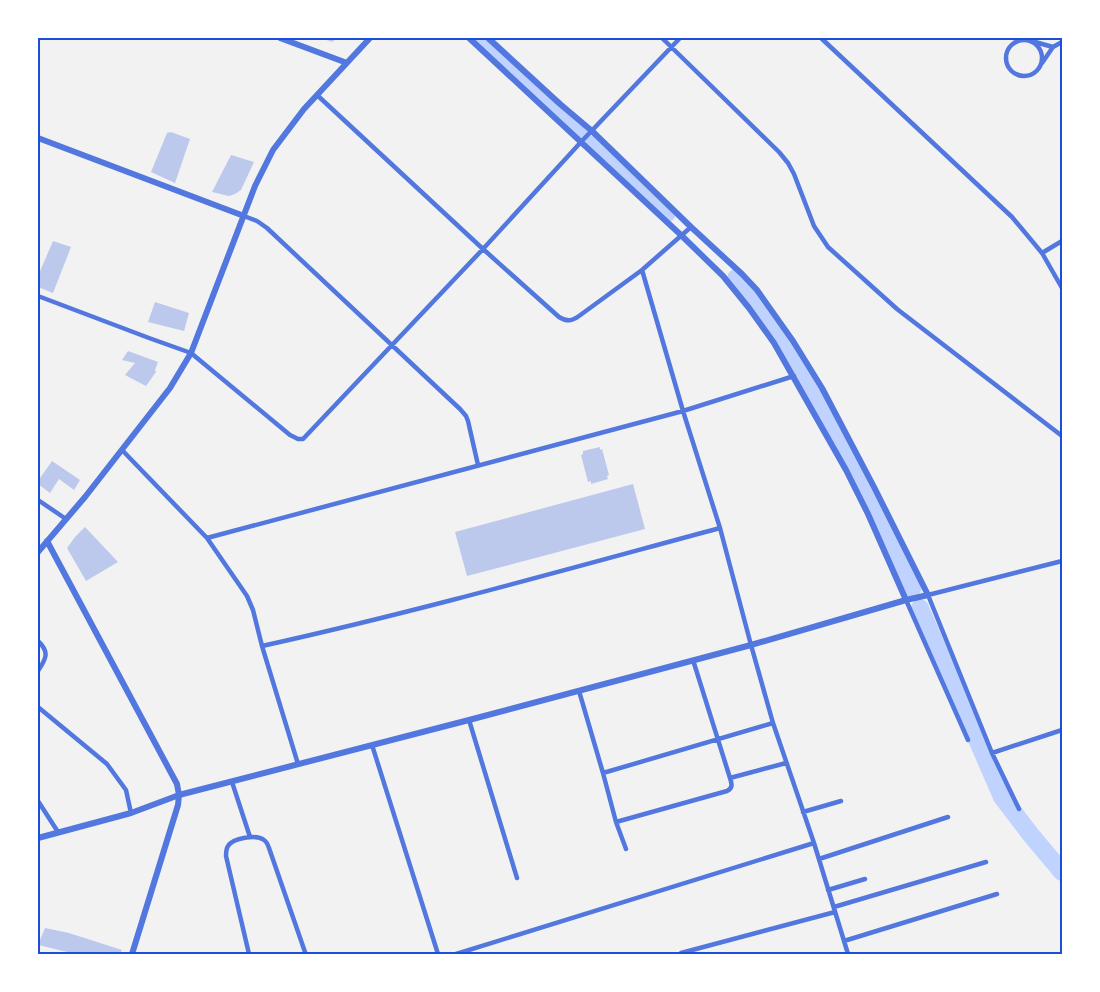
<svg xmlns="http://www.w3.org/2000/svg" width="1100" height="992" font-family="Raleway,sans-serif">
<style>
.lines{fill:none;stroke-linecap:round;stroke-linejoin:round}
.river{stroke:#bfd3fe;stroke-width:18}
.building{fill:#bdc9ec}
.minor{stroke:#5277de;stroke-width:4.5}
.tertiary{stroke:#5277de;stroke-width:6}
.neatline{fill:none;stroke:#1d4ed8;stroke-width:2}
</style>
<rect width="100%" height="100%" fill="#f2f2f2"/>
<g class="lines">
<path class="river" d="M480,38L579,130
M594,144L667,213
M736,278C775,319 802,370 829,419C859,475 886,531 912,589
M920,608L1002,797L1031,835L1062,872"/>
</g>
<path class="building" d="M321,38H337L332,42Z
M171,132L190,139L175,183L151,172L167,133Z
M231,155L254,162L241,190L235,194L229,196L212,192Z
M53,241L71,247L53,293L38,287V276Z
M155,302L189,313L184,331L148,322Z
M128,351L158,362L155,370L156,372L146,386L125,375L135,363L122,360Z
M600,447V450L602,449L609,475L607,476L608,479L591,484V481L588,482L581,455L583,454V451Z
M52,461L80,480L74,490L59,479L50,493L38,484V481Z
M633,484L645,529L467,576L455,532Z
M85,527L118,562L86,581L67,548L75,537Z
M45,928L69,933L122,950L120,954H76L38,945Z"/>
<g class="lines">
<path class="minor" d="M662,38L779,152L788,163L794,174L814,226L828,247L897,309L1062,436
M821,38L1012,217L1042,253L1062,288
M1006 58a18 18 0 1 1 36 0a18 18 0 1 1-36 0Z
M1035,42L1053,47
M1042,63L1053,47L1062,42
M317,95L483,249L559,317C567,322 572,321 579,316L642,270L691,227
M244,216L257,221L267,228L460,409L466,416L468,421L478,465
M1042,253L1062,241
M642,270L683,411L720,528L751,645L773,723L814,843L848,954
M38,296L149,338L191,353L290,435L298,439H303L483,249L581,142L680,38
M122,450L207,538L247,596L253,610L262,646L298,764
M38,500L66,519
M207,538L683,411L794,376
M906,600L968,740
M38,641C50,652 46,659 38,671
M262,646C416,612 568,569 720,528
M693,660L730,778
M579,691L603,773L616,822L626,849
M38,707L107,764L126,790L131,813
M469,720L517,878
M372,745L438,954
M992,753L1062,730
M603,773L773,723
M232,782L250,837
M38,801L58,832
M1019,809L992,753L928,595L1062,561
M803,812L841,801
M616,822L727,791C733,788 732,784 730,778L786,763
M819,859L948,817
M828,890L865,879
M834,907L986,862
M844,941L997,894
M681,953L835,912
M249,954L226,856C226,852 226,849 228,846C233,838 256,834 264,840C267,842 268,845 269,848L305,952
M456,954L814,843"/>
<path class="tertiary" d="M280,38L347,63
M469,38L682,236L723,276L749,308L774,343L846,470L868,514L906,600
M38,138L244,216
M47,541L177,784L179,795L178,805L132,954
M38,552L85,497L170,388L191,353L255,186L273,150L304,109L370,38
M38,838L131,813L179,795L469,720L751,645L906,600L928,595L874,487L822,388L793,341L757,290L742,274L691,227L592,131L560,104L488,38"/>
</g>
<rect width="1100" height="992" fill="none" stroke="#ffffff" stroke-width="78"/>
<rect x="39" y="39" width="1022" height="914" class="neatline"/>
</svg>
